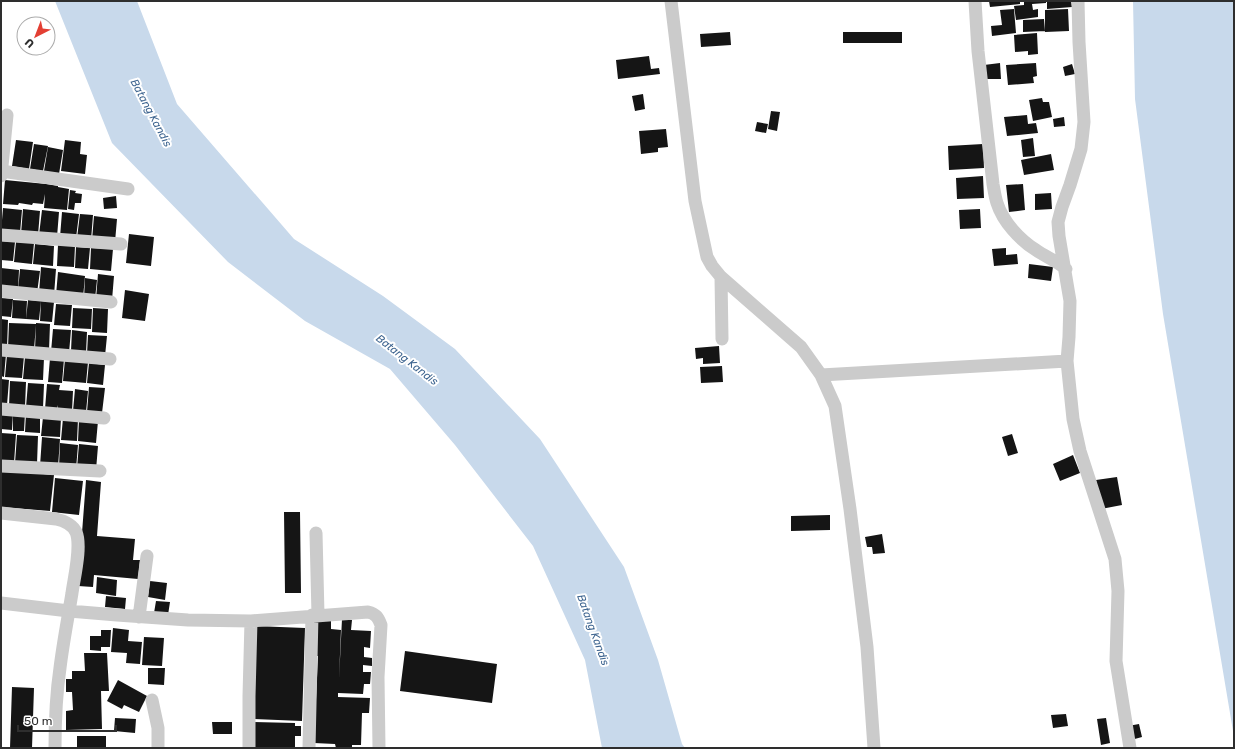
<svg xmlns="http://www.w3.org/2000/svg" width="1235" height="749" font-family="Rubik,sans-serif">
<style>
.water{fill:#c8d9eb}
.building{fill:#151515}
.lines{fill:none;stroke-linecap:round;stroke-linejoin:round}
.minor{stroke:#cbcbcb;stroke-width:13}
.labels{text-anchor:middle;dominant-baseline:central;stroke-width:4;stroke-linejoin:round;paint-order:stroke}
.water-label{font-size:11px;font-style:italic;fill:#3d648f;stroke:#fff}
</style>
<rect width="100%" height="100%" fill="#fff"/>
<path class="water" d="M55,1H137L177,104L294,239L383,296L455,349L540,439L624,567L658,660L682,744L685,748H602L585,660L533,546L455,445L390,369L305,321L228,262L112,143Z
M1133,1H1234V737L1163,314L1135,99Z"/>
<path class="building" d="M989,1H1020V4L990,7Z
M1024,1H1046V3L1032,4L1033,10L1038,9V17L1016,20L1014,6L1024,5Z
M1047,1H1071L1072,7L1047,9Z
M1014,9L1016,33L992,36L991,26L1002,25L1000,10Z
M1068,9L1069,31L1045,32V10Z
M1044,19L1045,31L1023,32V20Z
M730,32L731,45L701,47L700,34Z
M843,32H902V43H843Z
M1037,33L1038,54L1028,55V51L1015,52L1014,35Z
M649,56L651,69L659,68L660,74L618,79L616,60Z
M1000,63L1001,79H985L984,65Z
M1036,63L1037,76L1033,77L1034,83L1008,85L1006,65Z
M1072,64L1075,74L1065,76L1063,67Z
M643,94L645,109L635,111L632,96Z
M1042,98L1043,102H1049L1052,117L1033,121L1029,100Z
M771,111L780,112L777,131L768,129Z
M1027,115L1028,124L1036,123L1038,133L1007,136L1004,117Z
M1064,117L1065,126L1054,127L1053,119Z
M757,122L768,124L766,133L755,131Z
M666,129L668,147L658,148V152L641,154L639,131Z
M1033,138L1035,156L1023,157L1021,140Z
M16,140L33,142L29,169L12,166Z
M65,140L81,142L80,154L87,155L85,174L61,171Z
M34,144L48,146L43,171L30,169Z
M983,144L984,168L949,170L948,146Z
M48,147L63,150L59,174L44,171Z
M1051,154L1054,170L1024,175L1021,160Z
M983,176L984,198L957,199L956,178Z
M5,180L46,184L58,186V187L69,189L67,210L44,208L45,194L43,204L33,203L32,205L19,203L18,205L3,204Z
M1023,184L1025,210L1009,212L1006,185Z
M70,190L76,191L75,193L82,194L81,203H75L74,210L68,209Z
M1051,193L1052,209L1035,210V194Z
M116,196L117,208L104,209L103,198Z
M3,208L22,210L20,233L1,232Z
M23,209L40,211L38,235L21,234Z
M980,209L981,228L960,229L959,210Z
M42,210L59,212L57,237L39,235Z
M62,212L79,214L76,238L60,237Z
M80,214L93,215L91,240L77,238Z
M94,216L117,219L115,242L92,240Z
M129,234L154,237L151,266L126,263Z
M1,241L15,242L13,261L1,260Z
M16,242L34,243L32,264L14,262Z
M35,244L54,246L53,266L33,264Z
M58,245L75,246L74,267L57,266Z
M76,247L90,248L88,269L75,268Z
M91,248L113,249L111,271L90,269Z
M1006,248V255L1017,254L1018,264L994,266L992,249Z
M1029,264L1053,267L1051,281L1028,278Z
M41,267L56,269L54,295L39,293Z
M1,268L19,270L18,290L1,288Z
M20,269L40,271L37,293L18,291Z
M58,272L85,276L83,298L56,295Z
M98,274L114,276L112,300L96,299Z
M85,278L97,280L95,299L84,298Z
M125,290L149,294L145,321L122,318Z
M1,298L13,299L11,317L1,316Z
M13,300L27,301L26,319L12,318Z
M28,300L41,301L39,320L26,319Z
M41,301L54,302L52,322L40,321Z
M56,304L72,305L70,326L54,325Z
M73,308L92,309L91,329L72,328Z
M93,308L108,309L107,333L92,332Z
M1,319L8,320L7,348L1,347Z
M9,323L36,324L34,350L8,348Z
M36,323L50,324L49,351L35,350Z
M53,329L71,330L69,353L51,352Z
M72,330L87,332L86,353L71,351Z
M88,335L107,336L105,356L87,354Z
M719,346L720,363L703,364V358L696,359L695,348Z
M1,354H6L4,377L1,376Z
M7,355L24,356L22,378L5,377Z
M25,357L44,358L43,380L23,379Z
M50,358L64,359L62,383L48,382Z
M65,359L88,362L86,383L75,382V374V382L63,381Z
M89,363L105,365L103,385L87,383Z
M722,366L723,382L701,383L700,367Z
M1,379L9,380L7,405H1Z
M10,381L26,382L25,407L9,406Z
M28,383L44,384L43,408L26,407Z
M47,384L60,385L59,390L73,391L72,411L58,410V405L57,410L45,409Z
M89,387L105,388L102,413L87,412Z
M75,389L88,391L86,412L73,411Z
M1,412L13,413L12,430L1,429Z
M13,412L25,413L24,431H13Z
M26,413L40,414V433L25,432Z
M43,417L61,418L60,437L41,436Z
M63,418L78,419L77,441L61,440Z
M79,420L98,421L96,443L78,441Z
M1,433L16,434L14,463L1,462Z
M1012,434L1018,453L1008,456L1002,437Z
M17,435L38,436L37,464L15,463Z
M42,437L60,439L58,467L40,466Z
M60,443L78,445L76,469L59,467Z
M79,444L98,446L96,470L77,468Z
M1073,455L1080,473L1060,481L1053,464Z
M1,470L54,475L50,511L1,507Z
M1117,477L1122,505L1101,509L1096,480Z
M55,478L83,481L79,515L52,512Z
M86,480L101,482L97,536L135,539L133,560H140L138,579L94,575L93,587L78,586Z
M284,512H300L301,593H285Z
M830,515V530L791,531V516Z
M882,534L885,553L873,554L872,547H867L865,537Z
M97,577L117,580L116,596L96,593Z
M150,581L167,583L165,600L148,597Z
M106,596L126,598L125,609L105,607Z
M156,601L170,602L168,615L154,613Z
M342,619L352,620L351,630L371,631L370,648L364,647V657L372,658V666L363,665V672H371L370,684H364L363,694L338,693V697L370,698L369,713H362L361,745H352V748H336L335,744L314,743L318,656H313L314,620L331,621V629L341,630L339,679Z
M255,626L305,628L302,721L252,719Z
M113,628L129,630L128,641L142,642L140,664L126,663L127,653L111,652Z
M101,630H111L110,647H101V651L90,650V636H101Z
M144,637L164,638L162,666L142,665Z
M405,651L497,664L492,703L400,691Z
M84,653H107L109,691H101L102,729L66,730V711L73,710L72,692H66V679H72V671H85Z
M148,668H165L164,685L148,684Z
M118,680L147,696L139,712L124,705L122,709L107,701Z
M12,687L34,688L32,748H10Z
M1066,714L1068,726L1053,728L1051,715Z
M115,718L136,719L135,733L114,731Z
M1106,718L1110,743L1101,745L1097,719Z
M212,722H232V734H213Z
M253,722L295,723V726H301V736H295V748H252Z
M1139,724L1142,737L1131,740L1128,726Z
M77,736H106V748L77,747Z"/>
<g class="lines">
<path class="minor" d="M671,1L695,201L707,257L712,266L721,277L801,347L821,375L835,406L850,509L867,647L874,748
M975,1L978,51L993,184C994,190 995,197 997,203C1003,222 1020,240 1036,250C1046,257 1057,261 1066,269
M1078,1L1079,42L1084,122L1081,149L1070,185L1062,207L1058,222L1059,236L1070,301L1069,337L1067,361L1073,419L1080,451L1115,559L1118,591L1116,661L1130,748
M1,171L128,189
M1,176L7,115
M1,235L121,244
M721,277L722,339
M1,291L111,302
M1,350L110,359
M821,375L1067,361
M1,409L104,418
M1,466L100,471
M1,513L56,519C65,521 72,524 76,532C82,546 74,578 72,593C68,618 63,643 60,668C56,695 55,721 55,748
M316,533L318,615
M1,603L69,611L117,615L188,620L251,621L368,612C376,614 378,617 381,625L378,677L379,748
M139,617L147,556
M152,700L158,728V748
M249,748V696L251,621
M309,748L312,615"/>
</g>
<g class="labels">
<g class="water-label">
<text transform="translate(151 113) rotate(62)">Batang Kandis</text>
<text transform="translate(407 360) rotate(38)">Batang Kandis</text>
<text transform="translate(593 630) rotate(70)">Batang Kandis</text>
</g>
</g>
<rect width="1235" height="749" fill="none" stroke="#2e2e2e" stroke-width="4"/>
<g transform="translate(36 36) rotate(222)"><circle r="19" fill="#ffffff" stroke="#ababab"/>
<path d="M0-3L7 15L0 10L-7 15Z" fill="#e33f33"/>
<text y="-6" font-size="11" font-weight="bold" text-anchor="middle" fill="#2e2e2e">U</text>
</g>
<path d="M18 725v6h98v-6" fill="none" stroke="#2e2e2e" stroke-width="2"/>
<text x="24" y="725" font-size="12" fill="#2e2e2e" stroke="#ffffff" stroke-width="3" paint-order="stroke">50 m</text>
</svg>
